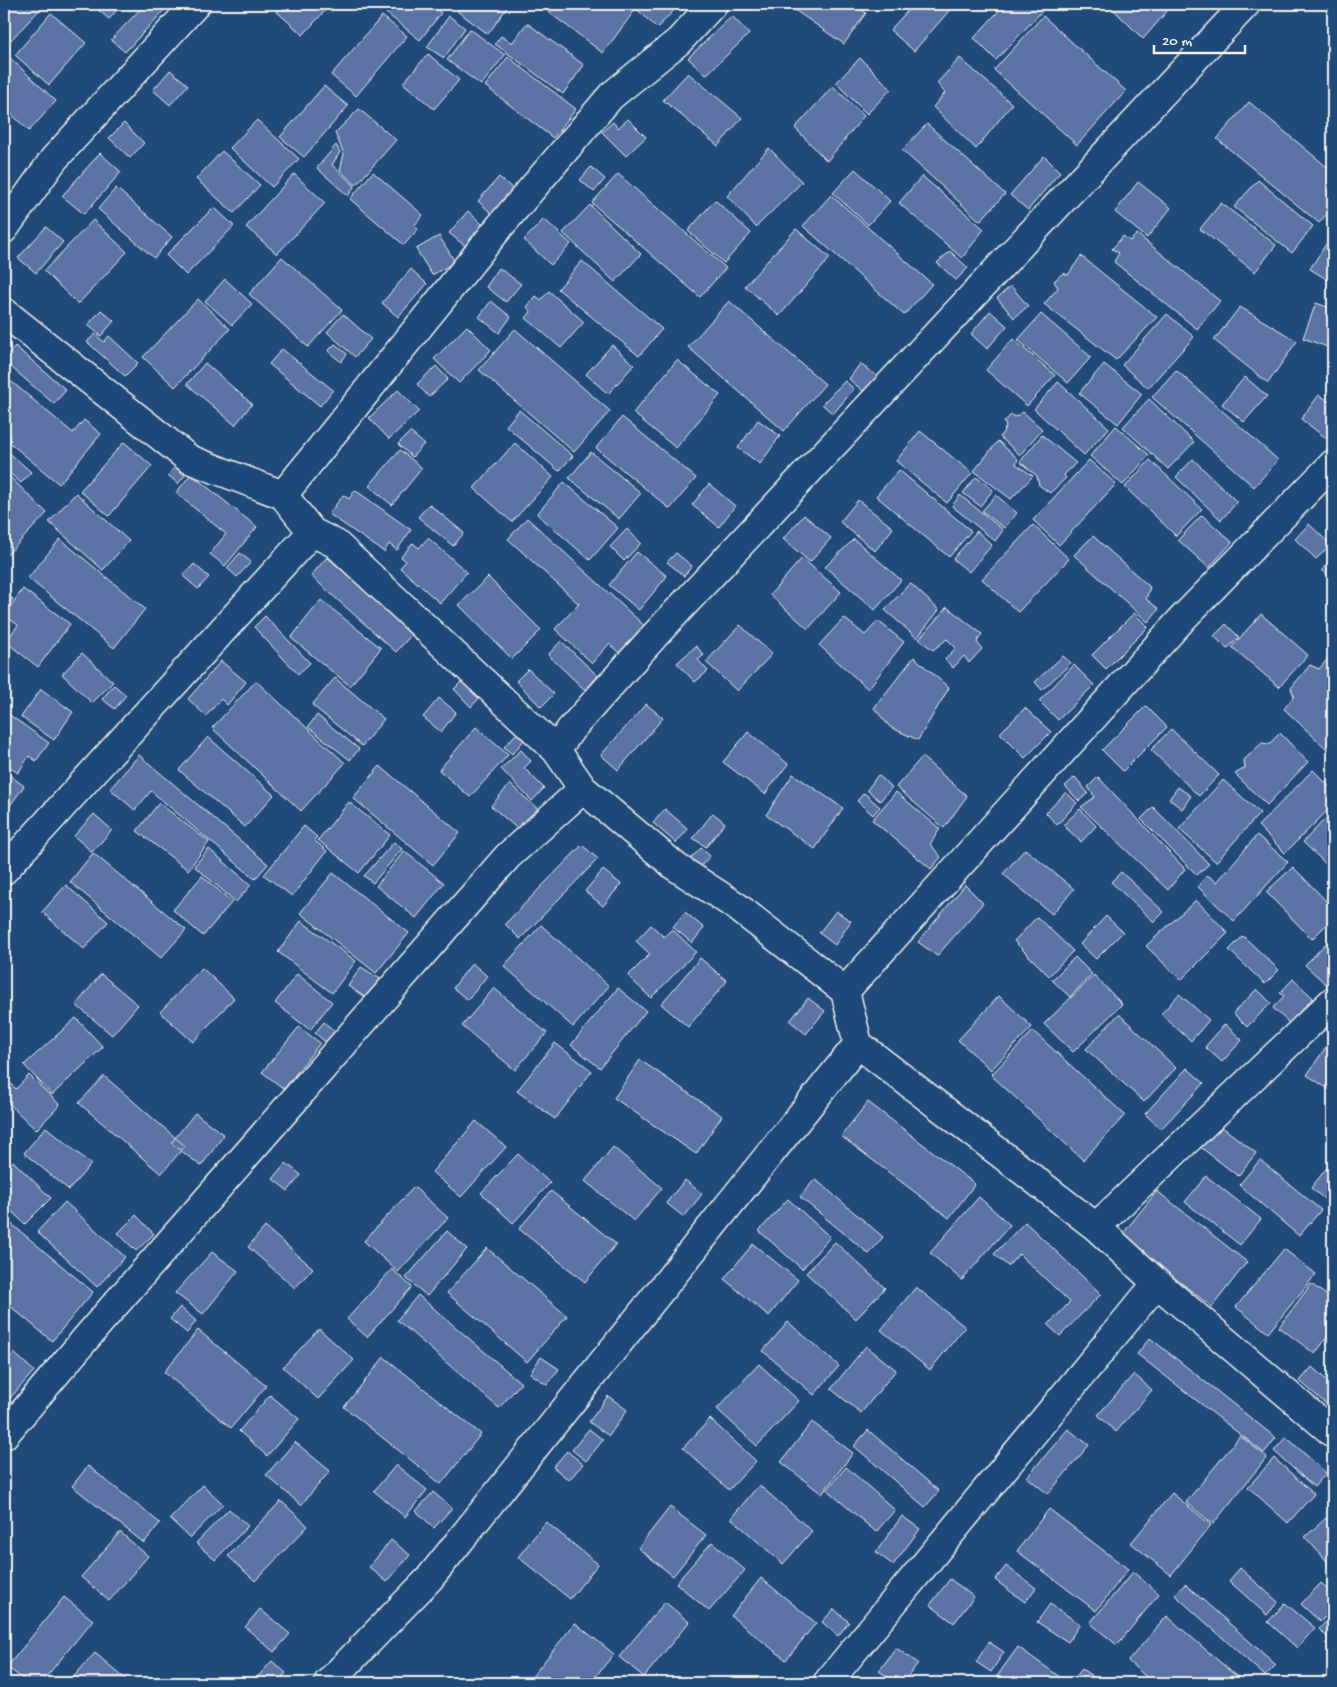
<svg xmlns="http://www.w3.org/2000/svg" width="1337" height="1687" font-family="'Gochi Hand',sans-serif">
<style>
.building{fill:#5a73a4;stroke:#f4f1e8}
.lines{fill:none;stroke-linecap:round;stroke-linejoin:round}
.minor-casing{stroke:#f4f1e8;stroke-width:31}
.minor{stroke:#1f4a7a;stroke-width:28}
</style>
<rect width="100%" height="100%" fill="#1f4a7a"/>
<filter id="ink" filterUnits="userSpaceOnUse"><feTurbulence type="fractalNoise" baseFrequency=".02" numOctaves="2"/><feDisplacementMap in="SourceGraphic" scale="10" xChannelSelector="R" yChannelSelector="G"/><feConvolveMatrix kernelMatrix="1 2 1 2 8 2 1 2 1" color-interpolation-filters="sRGB"/></filter>
<g filter="url(#ink)">
<path class="building" d="M4,4H45L8,43L4,41Z
M91,4H122L109,19Z
M145,4H170L125,52L111,40Z
M283,4H331L303,35L276,11Z
M375,4H430L441,13L420,40Z
M437,4H448L444,9Z
M463,4H508L509,5L488,34L457,11Z
M538,4H627L635,10L603,53Z
M631,4H680L657,28Z
M786,4H853L866,13L844,44Z
M914,4H955L914,51L890,30Z
M1005,4H1037L1043,10L996,60L974,38Z
M1108,4H1161L1168,10L1143,39Z
M51,13L86,43L49,85L15,55Z
M382,16L407,36L356,96L331,75Z
M449,16L465,28L444,58L427,47Z
M732,16L749,34L706,75L688,58Z
M1043,16L1126,91L1077,145L994,70Z
M527,23L584,65L563,94L495,44L501,36L512,43Z
M470,29L505,55L481,85L447,60Z
M428,54L459,80L434,109L403,83Z
M508,57L576,109L553,138L485,86Z
M10,58L56,101L29,131L4,107V64Z
M860,58L891,89L867,114L836,83Z
M960,58L1012,104L976,149L933,107L945,93L937,83Z
M170,70L188,85L170,105L153,90Z
M688,73L742,118L718,146L663,100Z
M324,86L348,106L304,157L280,137Z
M833,86L864,116L827,161L795,128Z
M1249,102L1333,172V207L1319,223L1217,139Z
M359,109L396,140L356,185L340,170L344,154L335,133Z
M628,119L646,137L626,156L602,132L613,122L618,128Z
M257,120L299,159L272,187L230,148Z
M124,123L144,143L130,158L109,138Z
M927,124L1005,194L980,221L902,150Z
M336,145L340,152L332,165L355,186L348,196L317,168Z
M769,148L802,182L756,227L727,196Z
M222,151L260,185L234,213L196,179Z
M100,153L121,172L84,214L62,196Z
M1044,156L1060,172L1028,210L1010,195Z
M591,167L605,179L594,192L580,180Z
M855,169L890,201L868,225L833,193Z
M373,172L423,215L414,226L418,229L404,245L350,199Z
M294,174L325,203L277,254L246,227Z
M618,174L726,268L700,297L592,203Z
M922,176L984,229L962,258L899,203Z
M499,177L514,190L492,214L478,201Z
M1258,180L1313,226L1292,253L1234,207Z
M1138,182L1171,208L1147,238L1115,212Z
M116,188L172,237L154,258L98,209Z
M831,195L932,284L904,315L803,226Z
M715,200L751,233L724,263L688,231Z
M1221,203L1276,245L1255,272L1200,229Z
M590,205L641,254L615,282L563,233Z
M214,207L234,226L186,275L166,255Z
M468,211L483,225L465,246L449,233Z
M544,219L571,244L551,265L524,240Z
M93,220L127,252L78,304L44,271Z
M46,227L63,242L36,273L18,258Z
M796,229L830,258L779,316L745,286Z
M1333,233V283L1310,269Z
M1137,234L1220,301L1197,329L1114,262L1119,253L1112,249L1123,236L1130,241Z
M439,236L455,262L432,275L416,249Z
M950,251L968,268L956,280L937,263Z
M1081,256L1157,317L1116,360L1044,304L1058,288L1054,281L1063,273L1068,275Z
M282,257L342,310L308,347L249,294Z
M582,261L662,329L639,356L558,289Z
M499,268L521,284L506,302L486,287Z
M411,269L427,284L398,317L382,303Z
M225,279L252,304L232,325L205,301Z
M1011,286L1028,306L1014,318L997,298Z
M549,291L584,322L561,348L526,318L531,312L527,307L536,296L541,300Z
M198,299L230,329L175,387L143,357Z
M491,301L511,317L499,333L479,317Z
M729,301L825,384L784,431L688,347Z
M1316,303L1333,309V349L1303,338Z
M1240,307L1297,341L1268,383L1214,340Z
M101,310L114,321L101,336L88,325Z
M990,311L1007,326L987,349L971,334Z
M343,314L371,339L355,357L327,332Z
M1041,314L1091,357L1068,383L1018,340Z
M1167,314L1194,337L1148,388L1122,365Z
M467,326L491,350L459,383L434,359Z
M515,329L610,411L574,452L479,370Z
M95,334L104,342L109,336L138,363L125,376L87,342Z
M1013,339L1055,375L1027,406L986,370Z
M335,344L347,354L341,362L328,351Z
M612,345L634,365L608,394L586,374Z
M15,346L66,390L54,404L4,361V358Z
M282,349L333,390L320,406L269,364Z
M677,360L720,395L676,448L633,413Z
M205,363L252,404L235,425L187,384Z
M860,364L878,377L864,392L849,379Z
M1104,364L1142,394L1118,424L1079,393Z
M436,366L448,379L429,397L417,384Z
M1176,370L1278,460L1254,487L1152,397Z
M1245,377L1267,396L1244,422L1222,404Z
M7,378L73,433L84,420L101,434L59,484L4,438V382Z
M845,381L854,389L833,414L822,404Z
M1058,382L1109,428L1084,455L1034,409Z
M398,390L419,411L389,439L369,418Z
M1319,395L1333,404V438L1330,441L1301,419Z
M1149,399L1194,442L1168,469L1123,427Z
M519,410L573,456L559,471L506,426Z
M1023,412L1042,429L1020,455L1000,437L1006,427L1004,422L1011,415L1015,417Z
M622,417L696,478L670,509L596,448Z
M758,420L780,436L760,464L738,448Z
M1116,426L1149,455L1123,485L1090,456Z
M920,431L972,473L947,503L896,461Z
M410,432L424,444L412,457L398,444Z
M1042,435L1076,463L1064,475L1066,478L1050,493L1039,485L1037,476L1020,462Z
M998,441L1018,459L1016,464L1033,476L1011,499L974,471Z
M124,442L152,466L109,516L80,491Z
M515,443L553,477L512,522L474,488Z
M5,449L31,472L21,483L4,468Z
M400,450L422,468L392,505L369,486Z
M591,452L641,493L619,519L569,478Z
M1193,459L1237,502L1221,520L1176,477Z
M1089,460L1116,484L1059,545L1033,520Z
M1150,460L1202,509L1176,536L1125,487Z
M175,467L185,475L178,484L168,475Z
M899,470L971,531L949,557L876,496Z
M4,471L47,513L7,555L4,552Z
M191,474L257,527L225,566L210,554L226,534L176,493Z
M976,477L993,490L980,506L963,493Z
M564,482L618,528L590,560L537,514Z
M709,484L735,506L719,527L692,505Z
M355,490L411,530L397,550L389,544L384,552L329,514L343,495L349,499Z
M76,493L129,541L103,570L49,522Z
M960,495L1003,530L995,541L952,506Z
M996,495L1017,513L1004,528L982,511Z
M858,500L893,528L875,551L840,522Z
M429,504L464,533L453,546L418,517Z
M804,515L831,538L810,562L783,539Z
M1202,515L1232,542L1209,568L1178,540Z
M527,518L649,630L624,657L609,644L592,663L555,629L579,604L508,539Z
M1309,524L1331,545L1316,559L1295,539Z
M1033,525L1069,559L1018,612L982,579Z
M627,529L641,543L624,561L610,547Z
M977,531L992,545L969,572L953,559Z
M1093,536L1150,587L1146,599L1159,609L1148,622L1074,555Z
M428,538L467,572L440,603L400,568L406,561L401,557L413,543L419,548Z
M60,539L145,609L114,648L28,578Z
M854,539L901,580L875,610L825,567Z
M637,552L667,576L639,610L609,585Z
M240,553L251,562L237,577L227,568Z
M676,553L692,566L684,576L667,562Z
M1333,556V580L1322,570Z
M327,557L413,633L396,652L311,576Z
M802,558L841,592L808,629L770,595Z
M194,564L209,577L198,589L183,576Z
M488,577L541,630L512,659L459,605Z
M910,583L939,610L917,638L885,610Z
M23,589L70,624L38,667L6,642L18,625L4,615Z
M4,592L13,599L4,611Z
M321,600L381,648L350,686L291,638Z
M947,607L982,634L977,642L982,649L969,663L964,656L953,668L945,659L956,648L947,639L933,650L919,639Z
M1134,613L1148,627L1106,669L1092,655Z
M1261,614L1308,655L1279,687L1232,647Z
M265,616L310,663L298,674L254,627Z
M844,618L865,635L878,621L904,642L868,689L819,645Z
M1226,624L1239,637L1227,649L1214,636Z
M740,625L772,654L737,691L706,662Z
M561,641L598,676L585,690L548,655Z
M696,646L704,655L698,660L708,671L695,682L677,663Z
M82,653L113,682L92,703L62,674Z
M1333,653V744L1328,750L1284,709L1294,696L1291,688L1310,665L1319,669Z
M1063,656L1071,663L1042,690L1035,682Z
M914,657L949,688L918,740L890,727L874,708Z
M221,661L246,682L227,705L221,699L206,716L188,699Z
M1074,665L1094,685L1058,720L1039,701Z
M528,669L554,694L541,707L516,681Z
M467,676L484,693L471,707L454,689Z
M335,678L384,719L362,746L312,705Z
M256,681L345,763L301,811L212,728Z
M114,685L126,695L115,709L102,699Z
M41,689L73,712L54,740L21,717Z
M439,698L456,712L441,732L423,717Z
M646,704L663,718L618,770L601,755Z
M1146,706L1167,727L1123,771L1102,750Z
M1025,708L1051,732L1025,758L1000,733Z
M4,711L49,743L36,761L29,756L18,773L4,763V745L8,740L4,737Z
M317,715L359,749L350,760L308,727Z
M476,727L508,755L470,797L439,770Z
M1171,729L1219,775L1199,796L1151,750Z
M518,732L525,739L512,754L504,747Z
M748,732L788,764L765,794L723,762Z
M1280,733L1308,762L1267,805L1235,774L1245,768L1244,760L1262,743L1269,744Z
M208,737L274,795L245,827L179,770Z
M521,750L531,761L524,768L544,788L532,801L501,769Z
M139,755L268,864L255,879L151,791L135,810L110,789Z
M922,757L967,796L944,828L896,787Z
M380,766L460,833L433,865L353,798Z
M1313,770L1333,790V805L1285,853L1258,826Z
M4,771L24,786L4,814Z
M793,774L843,808L815,849L766,815Z
M878,775L892,787L880,801L867,790Z
M1075,777L1088,793L1079,801L1065,786Z
M1098,777L1185,869L1168,890L1081,807L1095,797L1088,787Z
M1223,780L1260,813L1216,862L1179,829Z
M510,784L539,810L520,831L491,806Z
M1178,787L1191,796L1182,809L1169,799Z
M896,792L940,829L930,844L941,857L931,869L872,820Z
M1066,792L1077,803L1057,825L1046,813Z
M864,793L880,807L873,815L857,801Z
M349,802L390,835L359,873L318,840Z
M159,803L209,842L188,870L137,831Z
M1153,807L1209,864L1197,875L1141,819Z
M665,809L688,829L676,843L653,823Z
M1080,809L1096,826L1081,842L1063,825Z
M713,813L725,823L706,847L693,838Z
M94,814L112,830L92,852L74,836Z
M1326,818L1333,825V871L1303,842Z
M304,826L317,837L314,840L327,851L292,896L264,875Z
M4,827L11,833L4,842Z
M1257,835L1288,862L1234,921L1198,887L1207,875L1217,882Z
M394,842L402,849L373,883L364,876Z
M582,845L598,859L520,939L505,924Z
M701,848L710,856L700,867L690,859Z
M209,849L251,885L236,902L194,866Z
M1025,849L1074,889L1052,914L1003,874Z
M404,851L444,883L416,918L376,886Z
M93,853L186,930L161,958L70,882Z
M1293,867L1333,908V918L1312,939L1266,892Z
M603,870L621,884L603,906L585,891Z
M1121,872L1164,912L1154,922L1111,882Z
M333,873L409,933L376,973L300,913Z
M202,876L232,902L203,936L173,910Z
M66,885L108,922L84,949L42,912Z
M965,885L983,903L937,956L918,942Z
M1196,900L1228,933L1181,980L1146,946Z
M836,911L851,921L835,945L819,933Z
M685,912L704,928L692,943L673,927Z
M1106,916L1123,932L1096,959L1080,944Z
M1037,917L1073,951L1049,976L1014,941Z
M301,921L356,961L332,993L278,952Z
M541,925L609,986L573,1027L504,966Z
M651,925L664,937L672,929L696,952L651,998L628,976L650,954L636,941Z
M1243,936L1279,970L1265,984L1229,950Z
M1333,936V978L1327,985L1305,965Z
M4,941L9,948L4,952Z
M1075,957L1092,974L1070,997L1052,980Z
M700,958L727,981L688,1027L661,1004Z
M472,963L487,976L468,1000L453,988Z
M361,967L382,980L368,999L348,986Z
M202,968L234,998L193,1042L160,1012Z
M101,974L138,1005L112,1035L76,1005Z
M297,974L332,1002L310,1030L275,1003Z
M1094,975L1122,1004L1073,1052L1044,1024Z
M1293,979L1313,998L1289,1023L1273,1008L1284,996L1280,993Z
M494,988L547,1033L515,1070L462,1026Z
M618,988L646,1011L600,1068L571,1045Z
M1257,989L1271,1003L1247,1027L1233,1013Z
M1179,994L1209,1020L1191,1041L1161,1014Z
M999,996L1032,1027L991,1070L958,1040Z
M808,998L825,1011L806,1034L790,1021Z
M1119,1014L1176,1068L1144,1102L1086,1049Z
M76,1018L103,1047L52,1095L24,1065Z
M324,1022L339,1035L330,1046L315,1033Z
M1225,1024L1242,1040L1222,1062L1205,1047Z
M299,1027L320,1043L284,1089L262,1072Z
M1033,1031L1125,1115L1083,1160L991,1075Z
M1330,1041L1333,1043V1092L1307,1075Z
M555,1043L592,1071L555,1119L517,1091Z
M4,1054L9,1059L4,1065Z
M640,1060L722,1116L696,1154L614,1098Z
M1187,1068L1204,1083L1161,1129L1145,1114Z
M29,1075L60,1105L36,1130L4,1099V1077L16,1089Z
M104,1076L185,1146L161,1174L79,1103Z
M868,1102L975,1184L949,1218L841,1136Z
M195,1113L224,1135L201,1166L171,1143Z
M476,1121L506,1147L461,1197L432,1172Z
M1217,1123L1256,1153L1238,1176L1199,1146Z
M46,1127L91,1164L69,1190L24,1153Z
M613,1147L662,1188L634,1221L585,1181Z
M518,1154L550,1183L513,1223L481,1193Z
M1260,1160L1321,1210L1299,1236L1239,1185Z
M1333,1160V1206L1311,1188Z
M13,1161L51,1198L25,1224L4,1204V1171Z
M286,1163L301,1175L288,1191L273,1179Z
M1206,1176L1261,1219L1240,1245L1185,1202Z
M815,1179L883,1237L869,1254L800,1197Z
M685,1180L702,1194L684,1217L666,1203Z
M414,1187L448,1218L398,1272L364,1241Z
M551,1191L616,1244L585,1282L519,1229Z
M1157,1191L1247,1262L1212,1307L1121,1236Z
M979,1197L1010,1225L962,1280L930,1253Z
M788,1199L830,1237L802,1269L759,1231Z
M65,1202L125,1257L97,1287L37,1232Z
M136,1215L154,1234L136,1251L118,1233Z
M8,1221L93,1292L52,1341L4,1301V1226Z
M1025,1222L1101,1294L1060,1336L1048,1325L1070,1302L1019,1254L1008,1266L994,1254Z
M265,1227L313,1268L295,1288L248,1247Z
M447,1231L467,1249L427,1296L406,1278Z
M835,1242L885,1288L856,1319L806,1273Z
M753,1244L798,1280L769,1316L724,1279Z
M487,1248L567,1316L527,1362L447,1293Z
M1284,1249L1316,1274L1268,1333L1236,1307Z
M212,1252L238,1271L203,1314L175,1293Z
M392,1269L412,1287L367,1337L347,1319Z
M1311,1284L1333,1300V1329L1315,1354L1279,1327Z
M916,1287L965,1327L930,1370L881,1330Z
M418,1295L521,1383L499,1408L397,1320Z
M180,1307L196,1321L187,1333L170,1319Z
M788,1322L839,1366L814,1395L763,1351Z
M319,1329L354,1360L318,1399L283,1367Z
M198,1330L266,1386L231,1428L164,1372Z
M1150,1338L1276,1438L1264,1453L1137,1354Z
M866,1346L896,1370L861,1413L831,1389Z
M14,1353L34,1371L4,1405V1364Z
M384,1357L481,1434L441,1484L344,1407Z
M541,1357L559,1369L547,1385L530,1373Z
M759,1364L799,1401L757,1446L717,1409Z
M1312,1367L1333,1386V1410L1300,1381Z
M1134,1374L1152,1390L1116,1432L1098,1415Z
M270,1395L299,1419L267,1456L239,1431Z
M608,1396L627,1410L609,1436L589,1422Z
M710,1419L756,1461L729,1490L683,1448Z
M812,1422L853,1453L822,1494L781,1462Z
M589,1429L603,1440L586,1461L572,1450Z
M1068,1429L1089,1445L1048,1494L1027,1477Z
M868,1430L939,1491L925,1507L854,1446Z
M1240,1436L1267,1457L1213,1524L1186,1502Z
M1286,1437L1326,1473L1314,1487L1274,1451Z
M295,1442L330,1471L301,1505L266,1475Z
M567,1451L583,1464L569,1480L553,1467Z
M1274,1458L1314,1494L1288,1523L1248,1487Z
M396,1465L427,1490L405,1517L374,1491Z
M88,1466L160,1523L144,1543L72,1486Z
M846,1467L895,1510L876,1532L827,1490Z
M203,1485L223,1504L190,1538L170,1519Z
M759,1485L812,1531L783,1564L731,1518Z
M433,1492L452,1508L434,1528L416,1511Z
M1172,1493L1211,1525L1171,1575L1131,1543Z
M281,1501L308,1526L255,1581L228,1556Z
M670,1507L706,1535L673,1576L638,1548Z
M229,1509L248,1526L215,1560L196,1543Z
M1049,1509L1128,1569L1096,1611L1017,1551Z
M1333,1511V1523L1327,1517Z
M902,1516L920,1529L893,1565L876,1552Z
M1326,1518L1333,1526V1568L1305,1537Z
M546,1522L598,1564L570,1599L518,1557Z
M120,1532L148,1556L109,1601L81,1577Z
M391,1540L410,1555L387,1582L369,1567Z
M712,1542L745,1570L709,1611L676,1583Z
M1006,1566L1036,1588L1025,1602L995,1580Z
M1240,1568L1278,1602L1267,1615L1229,1581Z
M1133,1572L1159,1594L1117,1645L1090,1623Z
M761,1578L816,1623L786,1660L731,1616Z
M950,1579L974,1597L954,1623L930,1605Z
M1321,1583L1333,1594V1609L1320,1622L1301,1604Z
M1185,1584L1276,1665L1265,1676L1175,1595Z
M64,1597L93,1620L41,1683H28L7,1667Z
M665,1602L689,1622L644,1677L619,1657Z
M1285,1603L1315,1628L1297,1648L1268,1622Z
M1050,1604L1080,1624L1068,1642L1037,1622Z
M260,1609L290,1634L274,1652L245,1627Z
M834,1609L849,1622L838,1636L822,1622Z
M1333,1614V1643L1319,1629Z
M1167,1616L1244,1683H1153L1128,1661Z
M575,1623L614,1654L590,1683H527Z
M989,1642L1004,1652L991,1672L976,1662Z
M1018,1647L1064,1680L1062,1683H1002L995,1679Z
M896,1648L918,1663L903,1683H896L879,1671Z
M95,1653L130,1683H68Z
M272,1661L286,1673L276,1683H252Z
M1082,1669L1102,1683H1071Z"/>
<g class="lines">
<defs>
<path id="minor" d="M4,229L54,159L196,4
M4,312L189,459L283,495L312,532L336,544L556,750L583,789L676,867L736,906L845,991L858,1044L1096,1227L1157,1283L1333,1433
M283,495L501,225L611,96L679,41L713,4
M556,750L571,729L656,634L1246,4
M4,870L312,532
M845,991L1183,618L1333,464
M1096,1227L1333,1001
M4,1435L99,1323L508,856L583,789
M328,1683L429,1579L858,1044
M827,1683L1157,1283"/>
</defs>
<use href="#minor" class="minor-casing"/>
<use href="#minor" class="minor"/>
</g>
</g>
<rect width="1337" height="1687" fill="none" stroke="#1f4a7a" stroke-width="20"/>
<rect x="10" y="10" width="1317" height="1667" fill="none" stroke="#f4f1e8" stroke-width="2" filter="url(#ink)"/>
<path d="M1154 45v8h91v-8" fill="none" stroke="#f4f1e8" stroke-width="2.5"/>
<text x="1162" y="45" font-size="15" fill="#f4f1e8" stroke="#1f4a7a" stroke-width="4" paint-order="stroke">20 m</text>
</svg>
